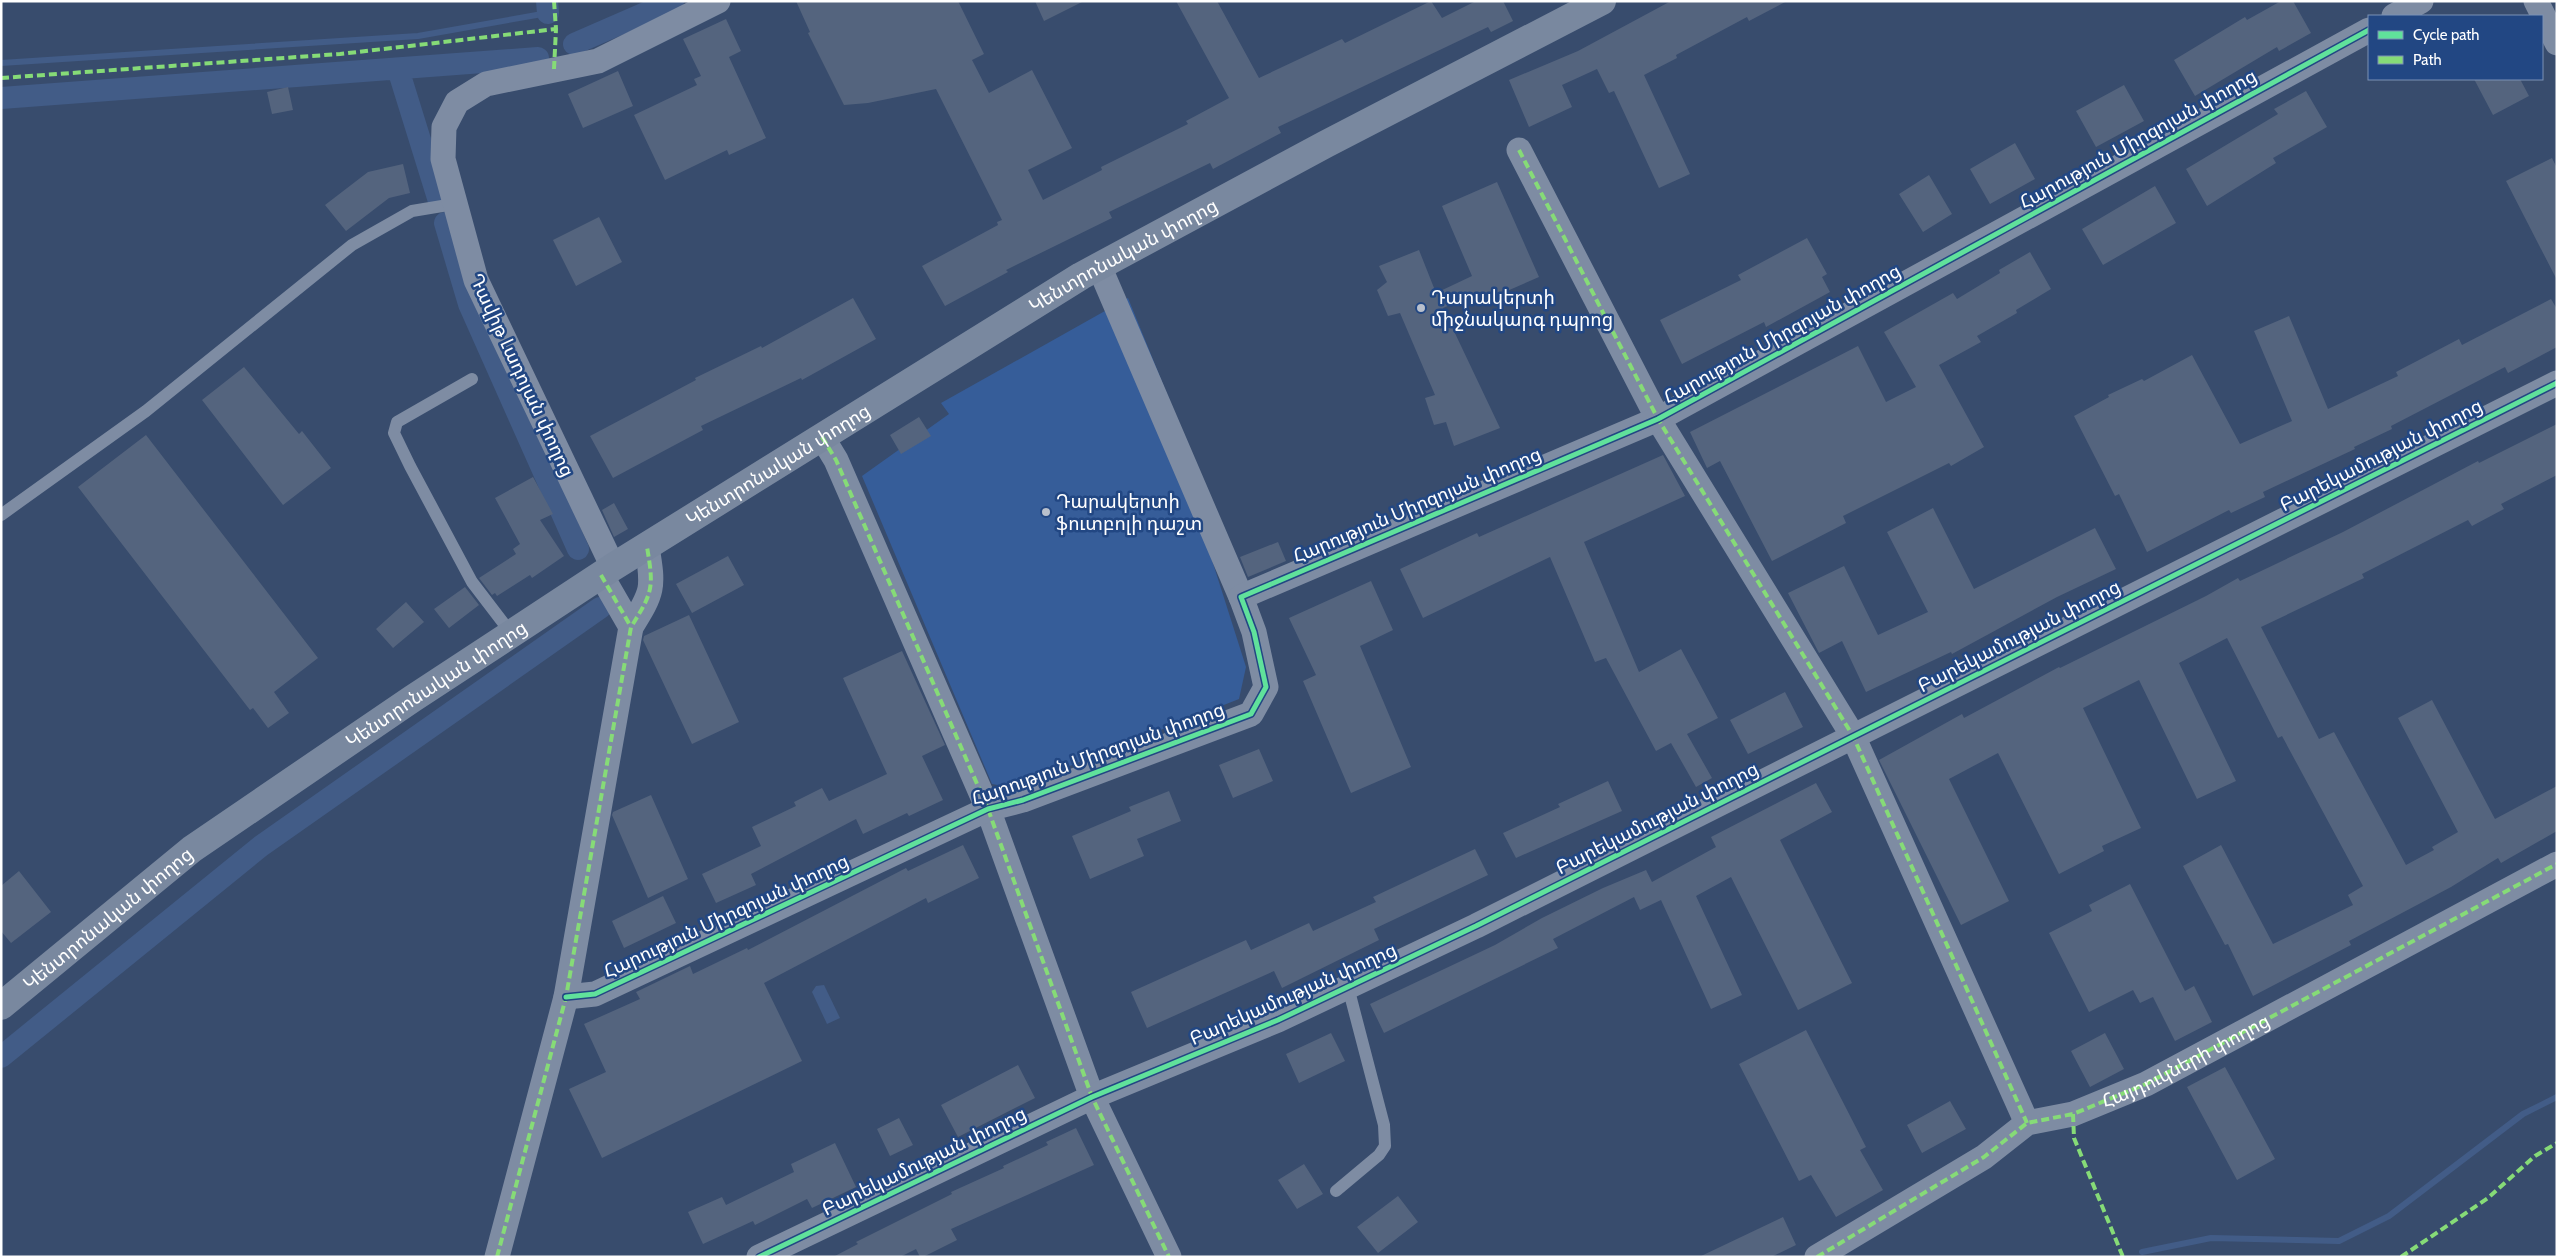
<svg xmlns="http://www.w3.org/2000/svg" width="2558" height="1258" font-family="Cabin,'Noto Sans Armenian',sans-serif">
<style>
.green{fill:#365d99}
.water{fill:#425c87}
.lines{fill:none;stroke-linecap:round;stroke-linejoin:round}
.stream{stroke:#425c87;stroke-width:6}
.canal{stroke:#425c87;stroke-width:22}
.building{fill:#54647e}
.lane{stroke:#7e8ca3;stroke-width:12}
.street{stroke:#7e8ca3;stroke-width:25}
.secondary{stroke:#79889f;stroke-width:28}
.quiet{stroke:#86db77;stroke-width:4;stroke-dasharray:8 4;stroke-linecap:butt}
.cycleway-casing{stroke:#224783;stroke-width:8}
.cycleway{stroke:#60e19b;stroke-width:5}
.poi-dot{fill:#b9c0cc;stroke:#224783;stroke-width:2}
.labels{text-anchor:middle;dominant-baseline:central;stroke-width:5;stroke-linejoin:round;paint-order:stroke}
.street-label{font-size:19px;fill:#fff;stroke:#224783}
.poi-label{font-size:19px;fill:#fff;stroke:#224783;text-anchor:start}
</style>
<rect width="100%" height="100%" fill="#384c6d"/>
<path class="green" d="M1128,298L1230,549L1211,557L1246,667L1239,699L1014,788L992,784L862,476L949,414L941,403Z"/>
<path class="water" d="M824,985L840,1018L827,1024L812,992L816,986Z"/>
<g class="lines">
<path class="stream" d="M1,63L418,36L548,13
M2142,1252L2211,1238L2339,1241L2389,1216L2523,1114L2557,1097"/>
<path class="canal" d="M547,1L548,13
M574,44L673,1
M398,69L438,198
M1,98L538,58
M445,223L469,304L578,549
M1,1057L261,846L600,608"/>
</g>
<path class="building" d="M796,1H958L984,54L972,60L989,93L1032,70L1072,148L1028,170L1043,200L1102,170L1101,167L1188,124L1186,121L1229,98L1176,1H1217L1259,78L1342,39L1345,43L1431,1L1442,18L1476,1H1503L1513,21L1491,32L1488,27L1278,127L1281,133L1213,169L1210,163L1109,212L1112,218L1006,270L1008,272L945,306L922,266L998,225L997,222L1002,220L936,89L868,103L844,105L808,33L810,32Z
M1035,1H1084L1044,21Z
M1671,1H1787L1749,21L1747,17L1676,55L1677,58L1644,75L1690,174L1659,188L1614,91L1609,93L1597,69L1562,85L1572,107L1529,127L1509,80L1578,51Z
M2281,1H2293L2311,33L2279,51L2277,47L2195,96L2174,60L2245,17L2247,20Z
M726,19L741,51L729,57L766,138L729,155L727,150L665,180L634,115L697,85L694,79L701,76L683,39Z
M618,71L633,106L583,128L568,94Z
M2474,79H2520L2529,96L2493,115Z
M2124,85L2144,121L2096,147L2076,111Z
M288,87L293,110L272,114L267,92Z
M2306,91L2327,127L2273,158L2276,163L2207,206L2186,169L2278,114L2274,109Z
M2015,143L2035,179L1990,204L1970,169Z
M2552,158L2557,168V280L2506,181Z
M403,164L410,193L389,198L346,231L325,205L368,172Z
M1929,175L1952,214L1923,232L1899,194Z
M1497,182L1539,277L1484,301L1480,292L1443,308L1500,428L1454,446L1446,422L1434,425L1425,398L1435,395L1400,313L1388,316L1377,290L1387,282L1379,266L1419,250L1436,293L1472,276L1442,206Z
M2155,186L2176,223L2103,265L2082,229Z
M599,217L622,262L576,286L553,240Z
M1807,238L1827,274L1822,277L1830,292L1766,327L1764,322L1682,364L1660,320L1741,280L1738,275Z
M2030,252L2051,289L2016,310L2017,313L1977,336L1981,342L1939,365L1984,447L1951,466L1949,463L1843,516L1846,523L1772,561L1720,461L1707,468L1690,432L1858,346L1886,402L1916,387L1884,332L1953,293L1957,299L2000,273L1999,270Z
M853,298L876,339L802,380L801,378L701,426L703,430L613,478L590,436L696,380L695,378L761,346L762,348Z
M2551,299L2557,309V347L2508,373L2505,367L2391,426L2392,429L2354,447L2355,449L2263,492L2265,497L2231,513L2229,510L2147,552L2119,494L2115,496L2074,416L2109,397L2108,395L2142,379L2144,381L2192,355L2240,444L2292,421L2254,331L2289,316L2328,409L2398,376L2396,372L2459,339L2462,345Z
M244,367L299,434L302,431L331,468L283,505L202,400Z
M919,417L931,436L901,454L890,435Z
M2557,424V475L2501,504L2504,509L2472,526L2468,520L2362,574L2364,578L2261,627L2319,739L2334,732L2406,865L2434,850L2432,847L2458,832L2398,718L2432,700L2495,819L2557,786V831L2501,863L2498,858L2451,887L2349,941L2351,945L2253,996L2228,944L2225,945L2183,866L2221,845L2273,944L2353,905L2348,895L2363,886L2282,736L2278,738L2227,638L2179,663L2236,781L2197,799L2139,680L2083,708L2141,828L2102,846L2104,851L2059,874L1998,753L1949,779L2009,901L1961,925L1879,760L1962,714L1964,718L2059,667L2060,668L2206,596L2238,578L2240,581L2343,532L2478,461L2479,463Z
M146,435L318,658L274,692L289,713L268,728L253,708L250,710L78,487Z
M1663,455L1685,496L1584,542L1639,672L1681,649L1718,718L1687,734L1712,778L1696,787L1671,743L1656,751L1606,658L1595,662L1550,557L1423,618L1400,569L1477,533L1479,537Z
M533,477L553,514L540,520L564,556L532,578L530,575L497,596L495,593L492,595L479,578L516,554L513,549L520,544L495,498Z
M614,503L628,529L614,537L602,510Z
M1933,508L1974,589L2095,528L2116,569L2057,597L1952,654L1951,652L1866,692L1842,641L1819,653L1788,593L1844,566L1878,635L1928,612L1887,532Z
M1278,542L1286,561L1248,577L1240,557Z
M728,556L744,585L692,613L676,584Z
M1371,581L1393,630L1360,646L1411,767L1351,793L1303,681L1316,675L1289,618Z
M465,587L479,605L449,628L434,609Z
M406,602L424,622L393,648L376,629Z
M689,615L739,722L692,744L643,640L644,636Z
M902,651L945,745L922,756L943,800L909,816L907,813L863,834L856,819L751,874L756,885L716,903L702,874L761,846L752,827L796,806L794,802L822,788L829,801L887,774L843,678Z
M1785,692L1803,727L1748,754L1730,720Z
M1259,749L1273,781L1233,798L1219,765Z
M1608,781L1622,811L1516,858L1503,833L1560,807L1558,804Z
M1816,783L1832,812L1780,840L1852,983L1798,1010L1731,877L1696,896L1742,995L1711,1009L1661,900L1640,910L1634,897L1553,939L1558,948L1384,1033L1370,1004L1495,945L1542,918L1603,888L1646,870L1652,882L1716,847L1711,837Z
M1169,791L1181,821L1137,839L1144,856L1090,879L1072,836L1131,811L1129,807Z
M651,795L688,879L648,898L612,815L613,812Z
M963,845L979,878L928,903L926,898L764,983L802,1061L602,1158L569,1089L606,1072L584,1024L640,999L636,992L690,966L693,974L747,948L748,950L906,868L908,871Z
M1475,849L1488,875L1374,929L1379,940L1282,988L1274,971L1147,1028L1131,992L1246,940L1251,950L1309,923L1313,931L1376,902L1373,897Z
M19,871L51,912L11,943L1,931V886Z
M2130,884L2185,991L2194,986L2212,1022L2175,1041L2153,997L2140,1003L2133,990L2089,1012L2049,933L2092,911L2089,905Z
M663,896L676,923L624,948L612,921Z
M1806,1030L1866,1147L1860,1150L1883,1190L1836,1217L1811,1175L1799,1181L1739,1064Z
M1331,1033L1345,1061L1299,1083L1286,1054Z
M2105,1033L2124,1069L2090,1087L2071,1051Z
M1018,1065L1035,1098L958,1137L941,1105Z
M2225,1067L2275,1159L2237,1180L2187,1087Z
M1950,1101L1966,1129L1922,1153L1907,1125Z
M899,1118L913,1145L890,1156L877,1129Z
M1076,1128L1094,1165L951,1229L957,1240L923,1257H920L916,1249L900,1257H833L858,1244L856,1242L952,1194L951,1192L1004,1168L1003,1166L1048,1145L1046,1142Z
M835,1143L856,1187L812,1208L807,1199L755,1225L753,1221L703,1244L688,1212L722,1197L726,1205L794,1172L791,1164Z
M1304,1164L1323,1194L1297,1209L1278,1180Z
M1398,1196L1418,1222L1378,1253L1357,1227Z
M1783,1217L1796,1245L1771,1257H1699Z"/>
<g class="lines">
<path class="lane" d="M472,379L397,422L394,433L410,466L472,582L511,633
M1,515L146,411L352,245L412,211L454,204
M1336,1191L1379,1155L1385,1146L1384,1125L1348,987"/>
<g class="street">
<path d="M2536,1L2557,43"/>
<path d="M2394,16L2421,1"/>
<path d="M1519,150L1658,419L1853,736L2027,1123"/>
<path d="M1099,266L1241,597"/>
<path d="M822,437L836,460L988,809L1092,1097L1169,1257"/>
<path d="M613,567L476,280L443,159L444,127L457,102L486,84L598,61L718,1"/>
<path d="M601,575L631,627"/>
<path d="M566,997L595,994L988,809L1023,800L1251,714L1266,687L1254,632L1241,597L1658,419L2369,30"/>
<path d="M497,1257L566,997L631,627C653,592 654,588 647,547"/>
<path d="M759,1257L1092,1097L1278,1020L1476,926L2557,383"/>
<path id="s1" d="M1817,1257L1984,1157L2027,1123L2073,1114L2146,1084L2557,864"/>
</g>
<path class="secondary" id="s2" d="M1,1006L192,849L412,699L613,567L1081,276L1326,144L1602,1"/>
<path class="quiet" d="M554,69L556,29L554,1
M1,78L340,54L556,29
M1519,150L1658,419L1853,736L2027,1123
M822,437L836,460L988,809L1092,1097L1169,1257
M601,575L631,627
M2073,1114L2074,1138L2123,1257
M497,1257L566,997L631,627C653,592 654,588 647,547
M1817,1257L1984,1157L2027,1123L2073,1114L2146,1084L2557,864
M2401,1257L2488,1198L2535,1156L2557,1143"/>
<defs>
<path id="cycleway" d="M566,997L595,994L988,809L1023,800L1251,714L1266,687L1254,632L1241,597L1658,419L2369,30
M759,1257L1092,1097L1278,1020L1476,926L2557,383"/>
</defs>
<use href="#cycleway" class="cycleway-casing"/>
<use href="#cycleway" class="cycleway"/>
</g>
<g class="poi-dot">
<circle cx="1421" cy="308" r="5"/>
<circle cx="1046" cy="512" r="5"/>
</g>
<g class="labels">
<g class="street-label">
<text transform="translate(2138 139) rotate(-29)">Հարություն Միրզոյան փողոց</text>
<text stroke="none"><textPath href="#s2" startOffset="1352">Կենտրոնական փողոց</textPath></text>
<text transform="translate(1782 334) rotate(-29)">Հարություն Միրզոյան փողոց</text>
<text transform="translate(522 375) rotate(65)">Դավիթ Լադոյան փողոց</text>
<text transform="translate(2381 455) rotate(-27)">Բարեկամության փողոց</text>
<text stroke="none"><textPath href="#s2" startOffset="948">Կենտրոնական փողոց</textPath></text>
<text transform="translate(1417 505) rotate(-23)">Հարություն Միրզոյան փողոց</text>
<text transform="translate(2019 636) rotate(-27)">Բարեկամության փողոց</text>
<text stroke="none"><textPath href="#s2" startOffset="542">Կենտրոնական փողոց</textPath></text>
<text transform="translate(1098 754) rotate(-20)">Հարություն Միրզոյան փողոց</text>
<text transform="translate(1657 818) rotate(-27)">Բարեկամության փողոց</text>
<text transform="translate(726 916) rotate(-25)">Հարություն Միրզոյան փողոց</text>
<text stroke="none"><textPath href="#s2" startOffset="138">Կենտրոնական փողոց</textPath></text>
<text transform="translate(1293 994) rotate(-24)">Բարեկամության փողոց</text>
<text stroke="none"><textPath href="#s1" startOffset="421">Հայդուկների փողոց</textPath></text>
<text transform="translate(924 1161) rotate(-26)">Բարեկամության փողոց</text>
</g>
<g class="poi-label">
<text x="1431" y="297">Դարակերտի<tspan x="1431" dy="22">միջնակարգ դպրոց</tspan></text>
<text x="1056" y="501">Դարակերտի<tspan x="1056" dy="22">ֆուտբոլի դաշտ</tspan></text>
</g>
</g>
<rect width="2558" height="1258" fill="none" stroke="#ffffff" stroke-width="5"/>
<rect x="2368" y="15" width="175" height="65" fill="#224783" stroke="#7a91b5"/>
<rect x="2378" y="31" width="25" height="8" fill="#60e19b" stroke="#7a91b5"/>
<text x="2413" y="40" font-size="15" fill="#ffffff">Cycle path</text>
<rect x="2378" y="56" width="25" height="8" fill="#86db77" stroke="#7a91b5"/>
<text x="2413" y="65" font-size="15" fill="#ffffff">Path</text>
</svg>
